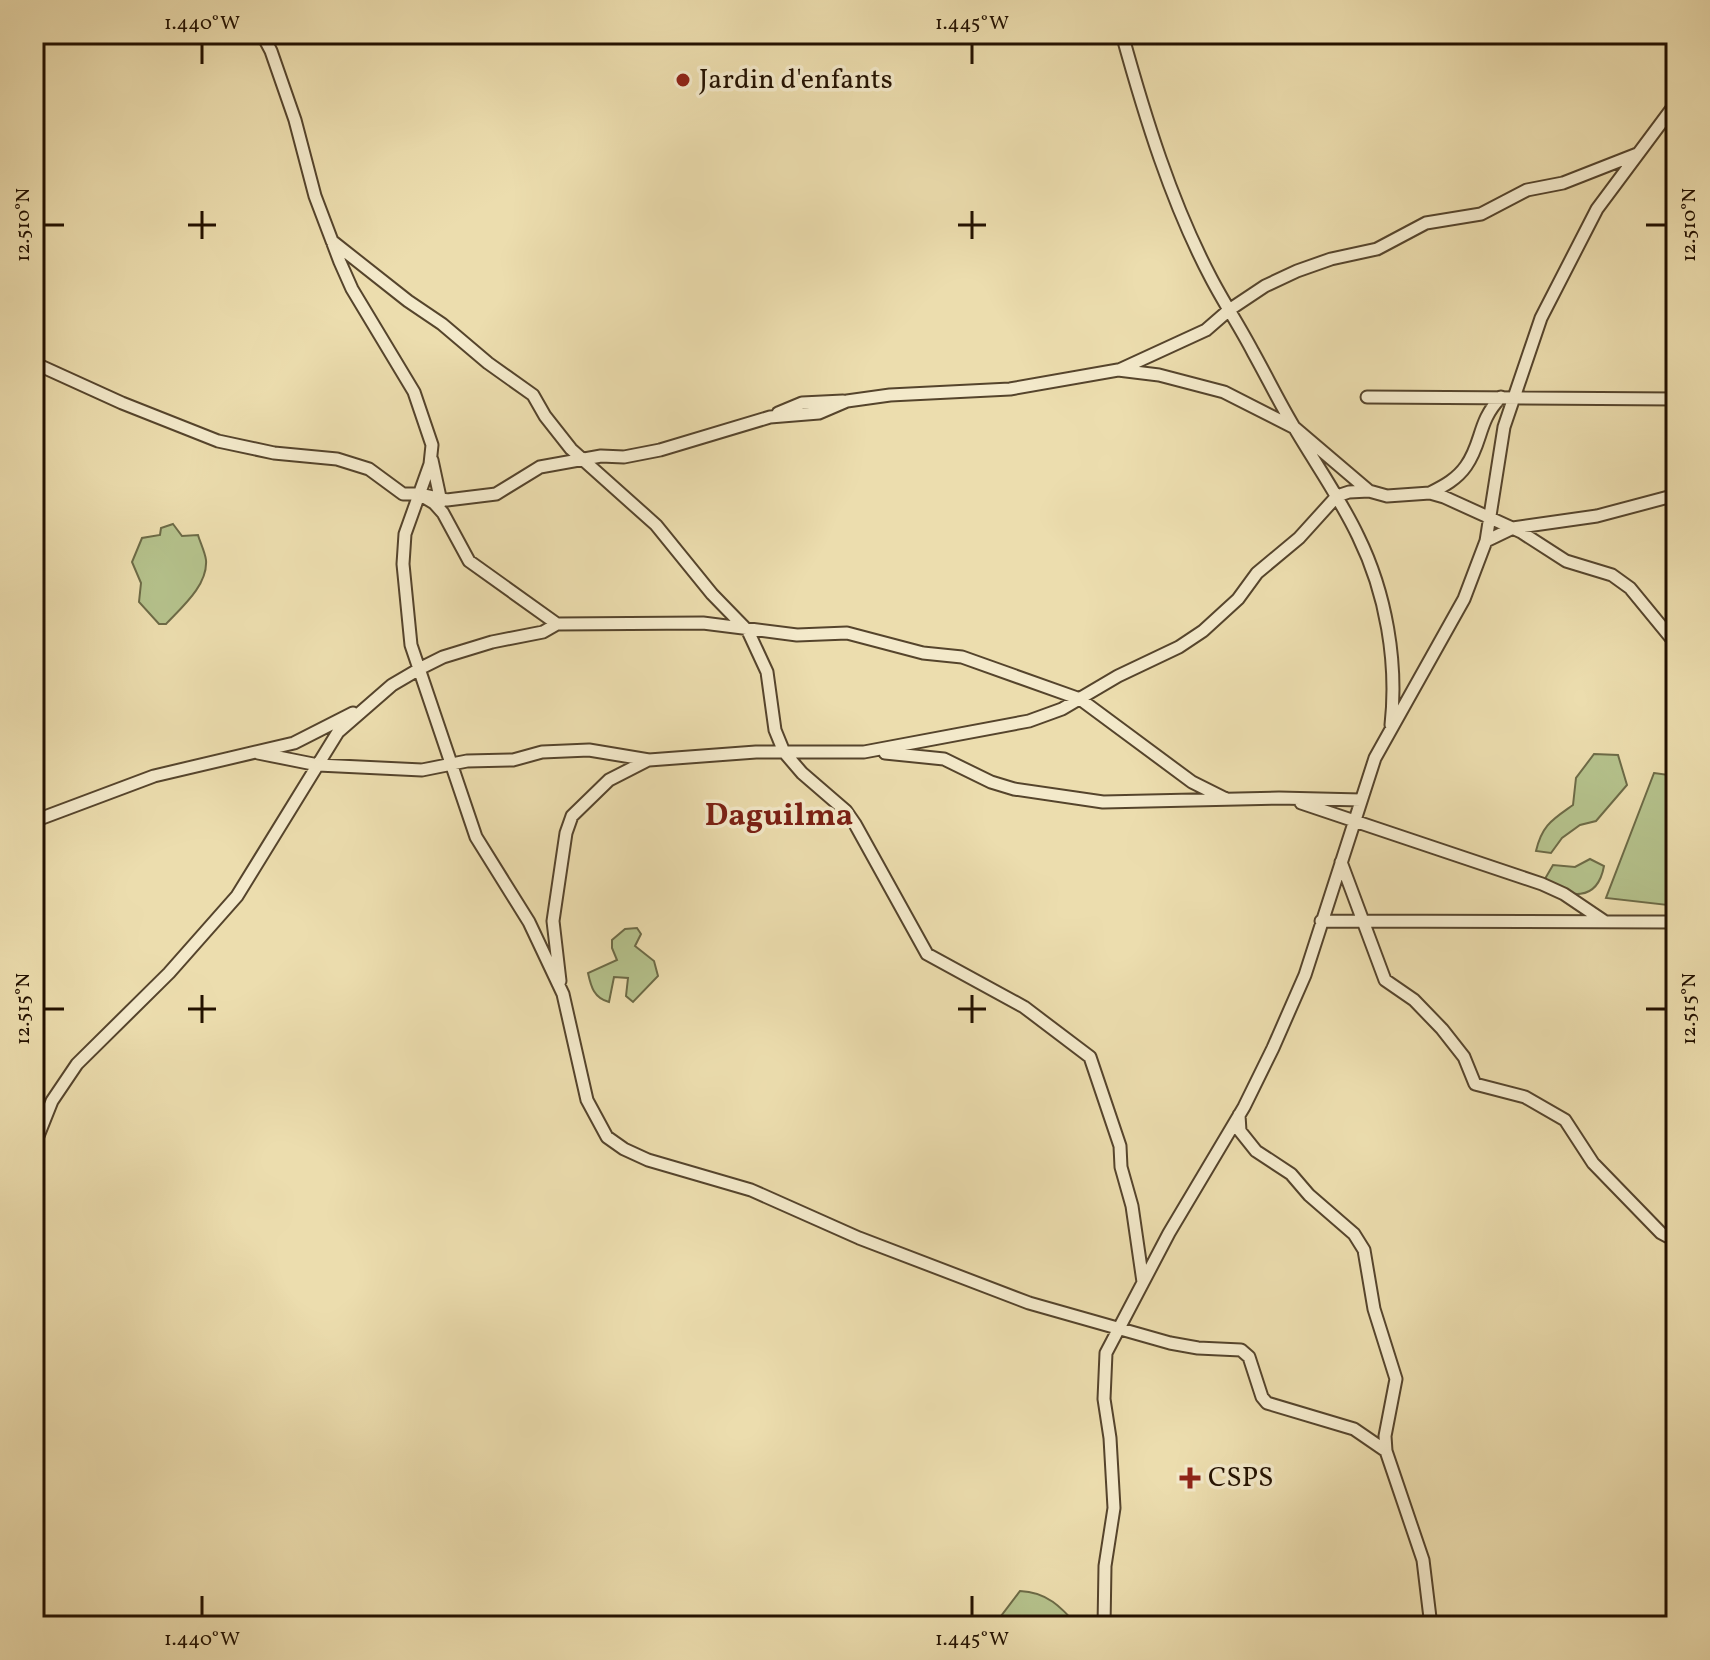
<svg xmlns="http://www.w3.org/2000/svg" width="1710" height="1660" font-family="Vollkorn,serif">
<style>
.green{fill:#b5c28c;stroke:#6c6a46;stroke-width:2}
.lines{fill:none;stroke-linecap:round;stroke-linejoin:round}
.street-casing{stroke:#55442c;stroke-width:15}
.street{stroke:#f3e9ca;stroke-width:11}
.ticks{fill:none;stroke:#231100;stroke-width:3}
.poi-dot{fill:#8f2418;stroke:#f3e9ca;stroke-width:3}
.labels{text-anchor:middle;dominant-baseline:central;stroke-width:7;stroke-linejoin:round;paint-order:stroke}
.poi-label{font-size:28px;fill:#231100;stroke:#f3e9ca;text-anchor:start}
.quarter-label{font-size:32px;font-weight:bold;fill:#7a1f14;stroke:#f3e9ca}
.neatline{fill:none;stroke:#231100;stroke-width:3}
.ticks-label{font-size:20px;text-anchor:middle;fill:#231100}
</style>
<rect width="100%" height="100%" fill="#ecddae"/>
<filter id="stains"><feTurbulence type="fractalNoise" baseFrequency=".0025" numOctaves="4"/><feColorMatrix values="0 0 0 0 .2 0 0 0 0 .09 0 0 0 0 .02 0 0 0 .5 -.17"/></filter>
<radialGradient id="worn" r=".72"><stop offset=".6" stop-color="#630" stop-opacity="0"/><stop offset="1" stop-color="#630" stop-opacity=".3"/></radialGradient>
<path class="green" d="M173,524L182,536L198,535C200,542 205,552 206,560C208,585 182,607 166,624H159L139,602L141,583L132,562L142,538L160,535L161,528Z
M1594,754L1618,755L1627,785L1596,821L1580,825L1562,838L1551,853L1536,851C1542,825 1552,820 1573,805L1576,778Z
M1654,773L1676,776V906L1606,898Z
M1590,859L1604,866C1597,904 1569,896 1542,884L1553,865L1575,867Z
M637,928L641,934L635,946L654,961L658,976L633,1002L626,996L628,978L614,977L609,1002C594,998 591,987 588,973L617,960L612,948V940L625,929Z
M1020,1591C1047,1592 1061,1607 1078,1626H997L995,1624Z"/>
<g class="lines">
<defs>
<path id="street" d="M262,34L271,51L295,120L315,196L340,262L352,289L414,392L432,445L430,464L405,534L403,564L411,645L476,837L529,922L563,994L587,1100L607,1137L624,1149L648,1160L751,1190L859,1238L1029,1303L1170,1343L1198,1348L1241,1350L1249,1357L1262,1397L1267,1403L1354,1429L1386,1451
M1122,34C1145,117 1171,202 1211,278C1224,303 1240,327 1253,352C1267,377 1279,402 1294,427C1315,463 1340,498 1358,536C1386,593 1398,662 1391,725
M332,241L408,301L442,324L488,363L533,395L545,416L571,449L656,525L712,594L748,631L767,672L775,730L784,752L802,773L846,811L855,824L927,954L1024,1007L1090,1057L1120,1146L1121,1167L1132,1206L1143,1282
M34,363L122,403L218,441L274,453L337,459L369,469L403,494H419L434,503L443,513L469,561L557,624L703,623L797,635L847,633L923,653L962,657L1080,699L1192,782L1226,799
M1119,370L1206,330L1229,310L1265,286L1297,271L1331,259L1377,249L1426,223L1481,214L1527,190L1563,183L1637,154
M1367,397L1676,399
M778,413L802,403L843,401
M432,460L441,502
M1430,493C1444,486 1457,479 1466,466C1483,442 1477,422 1501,397
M419,494L447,500L496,494L540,467L601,456L624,457L660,450L770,417L819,413L847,401L890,395L1010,389L1118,370L1159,375L1224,392L1295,428L1369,491L1387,496L1430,493L1444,497L1521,532L1566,561L1612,575L1630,588L1676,644
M1486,541L1513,528L1597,516L1676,495
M258,753L318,765L422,770L467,761L513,760L542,752L589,750L649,760L756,752H864L1029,721L1062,709L1118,676L1179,647L1203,631L1238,599L1257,573L1299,538L1337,496L1349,492L1369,491
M885,753L944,759L991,782L1014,789L1103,802L1279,798L1361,800
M1301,803L1542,884L1564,894L1604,921
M34,821L154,776L294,743L353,713
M1341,862L1385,980L1414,1000L1442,1029L1464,1057L1475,1084L1525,1097L1565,1120L1593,1163L1661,1233L1676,1241
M1321,921L1676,922
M560,981L553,921L566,833L572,816L609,780L648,760
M1239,1115L1240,1131L1256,1151L1291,1174L1309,1195L1354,1234L1364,1250L1374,1309L1396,1379L1385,1436L1386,1451L1423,1560L1431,1626
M34,1146L52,1101L77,1064L169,973L237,896L338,732L392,685L421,668L443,657L492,642L543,632L557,624
M1104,1626L1105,1566L1114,1508L1110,1438L1104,1399L1106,1353L1169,1233L1244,1107L1273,1048L1305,975L1375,758L1464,599L1486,541L1504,427L1541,318L1597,209L1676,103"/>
</defs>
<use href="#street" class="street-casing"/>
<use href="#street" class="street"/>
</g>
<path class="ticks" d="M202,44V64M972,44V64M202,211V239M972,211V239M44,225H64M188,225H216M958,225H986M1646,225H1666M202,995V1023M972,995V1023M44,1009H64M188,1009H216M958,1009H986M1646,1009H1666M202,1596V1616M972,1596V1616"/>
<g class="poi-dot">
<circle cx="683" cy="80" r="8"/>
<path d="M1186 1466h8v8h8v8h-8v8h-8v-8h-8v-8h8z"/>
</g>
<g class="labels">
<g class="poi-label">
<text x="699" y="80">Jardin d'enfants</text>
<text x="1208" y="1478">CSPS</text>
</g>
<g class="quarter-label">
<text x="779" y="817">Daguilma</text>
</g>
</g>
<rect width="1710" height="1660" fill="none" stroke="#ecddae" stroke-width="88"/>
<rect x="44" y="44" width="1622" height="1572" class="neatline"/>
<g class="ticks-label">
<text x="202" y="29">1.440°W</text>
<text x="972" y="29">1.445°W</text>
<text transform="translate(1688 225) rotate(-90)" y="7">12.510°N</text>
<text transform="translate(22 225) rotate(-90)" y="7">12.510°N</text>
<text transform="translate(1688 1009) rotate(-90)" y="7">12.515°N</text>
<text transform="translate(22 1009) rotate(-90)" y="7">12.515°N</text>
<text x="202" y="1645">1.440°W</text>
<text x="972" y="1645">1.445°W</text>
</g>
<rect width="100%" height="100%" filter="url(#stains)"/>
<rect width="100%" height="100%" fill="url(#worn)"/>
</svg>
